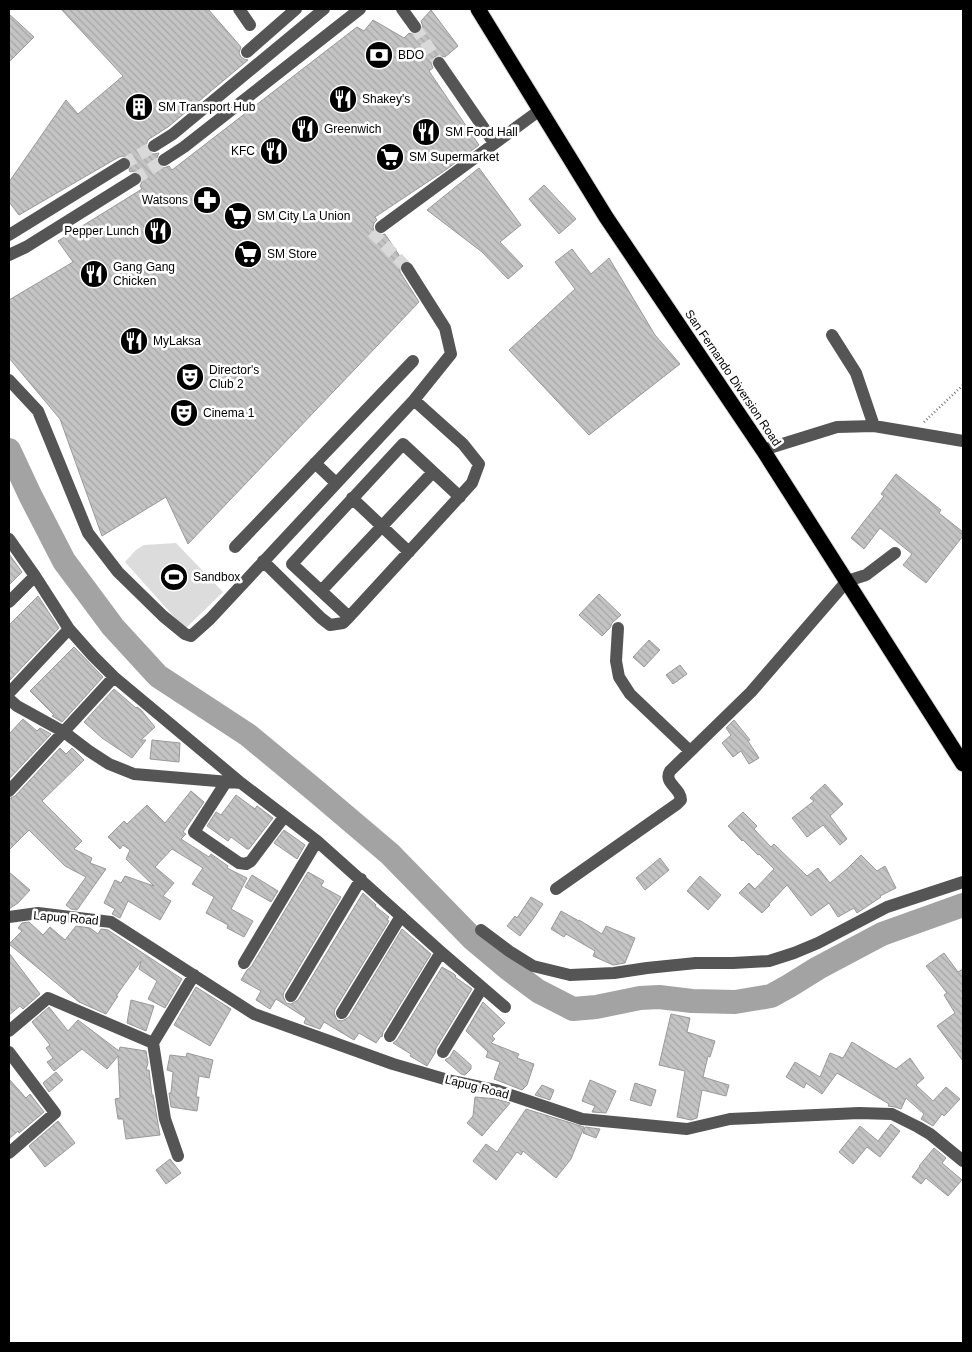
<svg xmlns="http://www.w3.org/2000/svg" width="972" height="1352" font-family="Helvetica,sans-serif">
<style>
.pitch{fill:#dcdcdc}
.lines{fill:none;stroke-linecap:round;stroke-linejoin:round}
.river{stroke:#a3a3a3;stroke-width:24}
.building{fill:url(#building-back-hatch);stroke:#999}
.minor-tunnel{stroke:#d9d9d9;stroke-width:12;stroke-dasharray:12 6;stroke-linecap:butt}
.highway-casing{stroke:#dbdbdb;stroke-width:17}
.path{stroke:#777;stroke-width:2.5;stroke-dasharray:1 2.5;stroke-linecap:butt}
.minor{stroke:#555;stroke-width:12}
.highway{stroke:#000;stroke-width:15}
.labels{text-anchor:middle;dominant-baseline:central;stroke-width:5;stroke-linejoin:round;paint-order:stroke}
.poi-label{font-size:12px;fill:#000;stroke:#fff;text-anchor:start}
.street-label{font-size:12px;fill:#000;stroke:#fff}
</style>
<defs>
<pattern id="building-back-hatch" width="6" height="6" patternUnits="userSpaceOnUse" patternTransform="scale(1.25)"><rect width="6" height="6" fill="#c4c4c4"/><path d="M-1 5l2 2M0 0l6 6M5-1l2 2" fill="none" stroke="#a7a7a7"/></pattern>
</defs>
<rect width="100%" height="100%" fill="#fff"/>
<path class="pitch" d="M176,543L223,592L185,629L125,562L136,550L144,545Z"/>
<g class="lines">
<path class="river" d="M9,450L30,495L64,561L113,627L158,676L248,735L317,792L390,854L473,939L510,970L538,991L573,1009L596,1007L640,998L659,997L692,1001L735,1002L771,996L789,986L818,968L882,934L963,905"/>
</g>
<path class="building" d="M61,9H208L241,47L239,53L241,57L244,59L248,60L168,127L149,139L147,142L146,147L150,153L154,154L159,153L156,160L158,165L164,168L169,166L172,170L357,27L364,31L373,20L404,38L409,33L415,35L420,33L423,27L421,21L431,10L458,46L445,57L439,55L434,57L431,63L433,68L429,71L479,145L447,169L375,217L377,220L374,223L373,227L374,231L377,234L381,235L385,234L403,261L400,265V272L419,302L188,544L166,497L102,536L60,419L9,358V300L73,262L58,241L142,189L140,186L142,182V175L139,172L135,171L130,172L129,170L132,164L131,160L127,157L123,156L119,157L19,215L9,202V182L66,100L78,114L123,76Z
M9,14L34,37L9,62Z
M479,168L521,225L500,242L523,266L508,279L482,252L427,210Z
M544,185L576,219L559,234L529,199Z
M572,249L591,274L609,258L655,335L680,364L589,435L509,350L575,289L555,262Z
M896,474L941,510L939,513L963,532V536L926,583L903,565L912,554L880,528L864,549L851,538L884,496L881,494Z
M9,554L22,572L9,585Z
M599,594L621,615L612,623L610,628L602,636L579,615Z
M38,596L59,628L9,681V625Z
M649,640L660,650L644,667L633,657Z
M74,647L103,677L62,722L52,716L54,715L30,691Z
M680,665L687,674L673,684L666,675Z
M114,689L136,708L137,707L141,710L155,727L141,740H146L132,758L102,738L84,722Z
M23,719L37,731L40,728L51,734L9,779V734Z
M734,720L750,740L748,741L759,758L749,764L741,751L733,757L722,743L731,735L726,728Z
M152,740L180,743L179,762L150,759Z
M60,748L66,754L72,748L84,760L42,801L82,841L74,849L92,858L90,863L106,869L77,910L71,909L66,905L86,877L65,866L29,830L9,850V799L15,796Z
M825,784L843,804L830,816L847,839L840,845L823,825L807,837L792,818L814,801L810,798Z
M191,791L204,802L183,832L186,834L181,839L209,857L211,854L228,866L227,868L247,878L231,909L253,921L244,937L227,928L228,925L206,913L214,897L192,884L203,868L172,849L155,867L174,883L163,896L171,901L160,920L128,901L120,918L112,914L115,909L104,903L115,880L121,883L125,876L154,886L126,859L130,850L123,845L120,849L108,837L124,821L127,824L147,805L165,823Z
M236,795L255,809L257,806L273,818L249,849H247L231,837L228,841L207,826L216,812L221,815Z
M743,812L757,826L754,829L771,847L774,844L807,876L818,868L830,883L848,868L861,855L877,871L885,866L896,888L880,896L881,897L857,913L854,908L838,917L829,903L811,916L787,885L769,904L770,905L762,913L739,893L749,883L755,889L774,869L759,854L758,855L743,840L742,841L728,826Z
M284,830L305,845L297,859L274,843Z
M660,858L669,870L645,890L636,878Z
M9,872L30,890L18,903L9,909Z
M308,872L324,881L321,886L341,897L284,992L283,996L286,1003L291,1004L298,1000L363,893L376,905L375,906L389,917L387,920L389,921L335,1009L334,1013L337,1020L342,1021L349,1017L402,929L431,954L383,1032L382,1037L381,1036L376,1043L359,1033L354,1040L324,1022L320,1029L306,1024L304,1023L306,1018L276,999L270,1009L256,1000L261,991L241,980L247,970L251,967Z
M252,875L278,891L271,902L245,887Z
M700,876L721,895L708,910L687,891Z
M531,897L543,904L533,919L520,936L507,926L515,916L517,918Z
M561,911L579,921V920L602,934L606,926L635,938L625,963L613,965L593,956L595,951L566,934L564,937L551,929Z
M29,922L43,935L50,927L65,940L76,926L90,928L98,934L101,929L108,930L182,979L165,1008L148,999L157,981L139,969L141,961L116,996H118L106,1014L79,1002L9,944L22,931L18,928L22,923Z
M9,953L40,994L23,1009L20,1006L9,1015Z
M944,953L958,972L963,969V1061L937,1026L955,1013L944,995L947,993L926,966Z
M442,967L454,974L456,976L455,977L472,989L436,1048L435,1053L427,1066L410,1056L411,1054L393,1043L397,1040Z
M196,987L231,1009L210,1046L174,1025Z
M131,1000L154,1006L146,1031L127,1023Z
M483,1002L505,1023L492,1036L495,1039L491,1043L519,1054L517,1058L534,1064L527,1085L522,1090L494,1079L500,1062L486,1057L488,1052L466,1031Z
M49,1007L68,1031L78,1020L119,1051L120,1047L146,1051L148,1063L146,1070H149L152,1095H153L160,1135L126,1139L123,1119H118L115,1099L120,1098L118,1056L107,1069L82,1049L54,1071L47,1062L53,1058L46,1048L50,1045L32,1022Z
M671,1014L690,1018L687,1032L715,1041L710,1057L708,1056L703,1077L729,1085L726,1096L702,1090L697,1118L691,1120L677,1117L685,1071L659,1065Z
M852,1042L896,1069L910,1058L924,1078L916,1085L933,1101L946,1087L960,1099L944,1116L942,1114L933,1126L921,1119L924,1114L906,1098L901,1109L895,1107L888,1106L889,1104L837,1073L822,1094L806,1083L804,1088L786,1077L795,1062L820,1077L830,1053L843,1058Z
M454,1050L471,1065V1069L465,1075L461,1074L445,1060L450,1057Z
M187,1053L213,1060L209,1078L199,1076L196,1097H199L197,1111L171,1107L169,1093H171L173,1072L167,1070L170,1055L186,1057Z
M56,1072L63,1080L49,1092L43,1083Z
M9,1079L26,1098L30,1094L44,1112L19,1133L18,1131L9,1139Z
M590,1080L616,1091L606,1113L592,1112L595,1106L582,1101Z
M635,1083L656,1090L651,1106L630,1100Z
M542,1085L554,1090L550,1100L535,1095Z
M475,1097L497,1099L510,1103L482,1136L467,1123L473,1116Z
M526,1109L584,1127L571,1159L556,1178L523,1151L521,1155L517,1152L496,1180L473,1161L486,1144L497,1152Z
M58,1121L75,1143L45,1167L29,1146Z
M891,1124L900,1131L880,1157L867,1147L853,1164L839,1152L860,1126L878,1141Z
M585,1127L600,1129L596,1138L583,1133Z
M934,1148L946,1158L942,1163L962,1180L948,1196L926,1178L921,1184L912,1177L920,1166H919Z
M170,1159L181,1173L166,1184L156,1170Z"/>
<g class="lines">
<path class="minor-tunnel" d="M415,27L439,63
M124,164L154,146
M135,179L164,160
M372,232L407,268"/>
<defs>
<path id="highway" d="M478,9L606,217L763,450L963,764"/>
</defs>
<use href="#highway" class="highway-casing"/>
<path class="path" d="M924,422L963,385"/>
<path class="minor" d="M239,9L250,25
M402,9L415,27
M247,52L296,9
M439,63L494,143
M154,146L173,134L324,9
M164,160L184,147L360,9
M381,227L540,110
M9,235L124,164
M9,255L26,247L135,179
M832,335L856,373L874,426
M9,380L38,411L88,533L118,572L163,616L185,634L191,636L210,619L414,400L451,354L445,328L407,268
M763,450L837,427L874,426L963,441
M315,463L336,483
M352,498L409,552
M9,539L35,576L69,629L93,656L114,677L241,783L317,841L441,952L505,1007
M235,547L413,361
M263,561L321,618L330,625L343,623L349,617L472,483L479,464L463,444L414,400
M321,591L433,472
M9,602L35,576
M349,617L292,564L403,444L460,497
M618,628L616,661L619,677L630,694L690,751
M9,693L69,629
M9,699L17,706L64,732L89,751L109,764L134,774L241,783
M226,782L194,832L239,863L246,864L251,861L284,817
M9,791L114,677
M556,889L677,804L681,800C681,788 663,783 670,771L751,692L847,581L866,575L895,553
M9,917L38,913L111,922L254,1014L393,1064L448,1080L496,1090L582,1119L687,1129L730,1119L859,1113L892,1114L918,1127L930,1134L963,1161
M481,930L509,951L533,966L570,975L614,973L647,968L696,963H733L769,961L794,953L818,943L887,907L963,882
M244,963L317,841
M291,996L361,879
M342,1013L401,916
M9,1031L48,998L153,1043L165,1119L178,1156
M390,1036L441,952
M153,1043L194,975
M9,1052L55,1113L9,1153
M443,1052L482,988"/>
<use href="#highway" class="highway"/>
</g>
<defs>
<symbol id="bank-disc" viewBox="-11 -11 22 22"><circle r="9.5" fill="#000" stroke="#fff"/><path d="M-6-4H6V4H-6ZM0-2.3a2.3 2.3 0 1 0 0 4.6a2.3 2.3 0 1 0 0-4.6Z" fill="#fff"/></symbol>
<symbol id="restaurant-disc" viewBox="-11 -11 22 22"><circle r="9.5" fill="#000" stroke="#fff"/><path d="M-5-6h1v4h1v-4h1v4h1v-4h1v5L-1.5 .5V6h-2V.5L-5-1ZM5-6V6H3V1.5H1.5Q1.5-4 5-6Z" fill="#fff"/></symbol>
<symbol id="building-disc" viewBox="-11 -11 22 22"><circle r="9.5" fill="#000" stroke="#fff"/><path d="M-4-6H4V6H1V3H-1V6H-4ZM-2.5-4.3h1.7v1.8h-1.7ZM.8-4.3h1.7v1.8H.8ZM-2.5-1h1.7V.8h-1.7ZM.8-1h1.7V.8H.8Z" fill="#fff"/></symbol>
<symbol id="supermarket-disc" viewBox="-11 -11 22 22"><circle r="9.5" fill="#000" stroke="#fff"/><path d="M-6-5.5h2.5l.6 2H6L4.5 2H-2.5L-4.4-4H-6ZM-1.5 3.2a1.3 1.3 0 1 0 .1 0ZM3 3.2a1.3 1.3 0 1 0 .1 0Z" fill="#fff"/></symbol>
<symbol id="pharmacy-disc" viewBox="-11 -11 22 22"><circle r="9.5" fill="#000" stroke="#fff"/><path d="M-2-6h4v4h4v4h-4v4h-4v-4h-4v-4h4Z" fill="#fff"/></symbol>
<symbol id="theatre-disc" viewBox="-11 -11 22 22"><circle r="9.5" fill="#000" stroke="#fff"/><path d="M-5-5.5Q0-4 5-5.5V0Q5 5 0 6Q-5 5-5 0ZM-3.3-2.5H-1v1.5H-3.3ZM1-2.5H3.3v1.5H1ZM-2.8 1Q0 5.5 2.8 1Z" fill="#fff"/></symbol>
<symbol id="stadium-disc" viewBox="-11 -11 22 22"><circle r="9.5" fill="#000" stroke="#fff"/><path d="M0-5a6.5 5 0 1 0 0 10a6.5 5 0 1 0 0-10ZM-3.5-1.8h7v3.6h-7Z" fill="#fff"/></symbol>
</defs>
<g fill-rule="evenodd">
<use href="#bank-disc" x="363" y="39" width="32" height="32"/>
<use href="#restaurant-disc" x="327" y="83" width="32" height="32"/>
<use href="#building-disc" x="123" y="91" width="32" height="32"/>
<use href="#restaurant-disc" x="289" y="113" width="32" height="32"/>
<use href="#restaurant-disc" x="410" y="116" width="32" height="32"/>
<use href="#restaurant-disc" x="258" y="135" width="32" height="32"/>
<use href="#supermarket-disc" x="374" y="141" width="32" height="32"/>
<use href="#pharmacy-disc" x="191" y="184" width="32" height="32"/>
<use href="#supermarket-disc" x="222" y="200" width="32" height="32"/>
<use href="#restaurant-disc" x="142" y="215" width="32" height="32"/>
<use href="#supermarket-disc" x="232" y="238" width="32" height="32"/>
<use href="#restaurant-disc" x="78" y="258" width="32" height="32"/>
<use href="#restaurant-disc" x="118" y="325" width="32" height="32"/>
<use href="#theatre-disc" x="174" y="361" width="32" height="32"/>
<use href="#theatre-disc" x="168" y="397" width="32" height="32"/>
<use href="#stadium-disc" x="158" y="561" width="32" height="32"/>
</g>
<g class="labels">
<g class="poi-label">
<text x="398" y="55">BDO</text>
<text x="362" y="99">Shakey's</text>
<text x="158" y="107">SM Transport Hub</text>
<text x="324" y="129">Greenwich</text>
<text x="445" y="132">SM Food Hall</text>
<text x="255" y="151" text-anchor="end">KFC</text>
<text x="409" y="157">SM Supermarket</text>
<text x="188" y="200" text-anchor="end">Watsons</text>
<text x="257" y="216">SM City La Union</text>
<text x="139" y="231" text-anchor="end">Pepper Lunch</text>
<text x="267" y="254">SM Store</text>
<text x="113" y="267">Gang Gang<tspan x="113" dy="14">Chicken</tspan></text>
<text x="153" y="341">MyLaksa</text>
<text x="209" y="370">Director's<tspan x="209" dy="14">Club 2</tspan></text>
<text x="203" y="413">Cinema 1</text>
<text x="193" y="577">Sandbox</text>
</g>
<g class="street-label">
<text transform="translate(733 378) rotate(56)">San Fernando Diversion Road</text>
<text transform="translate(66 918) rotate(5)">Lapug Road</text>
<text transform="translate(477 1087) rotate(14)">Lapug Road</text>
</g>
</g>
<rect width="972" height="1352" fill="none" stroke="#000000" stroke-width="20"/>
</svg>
